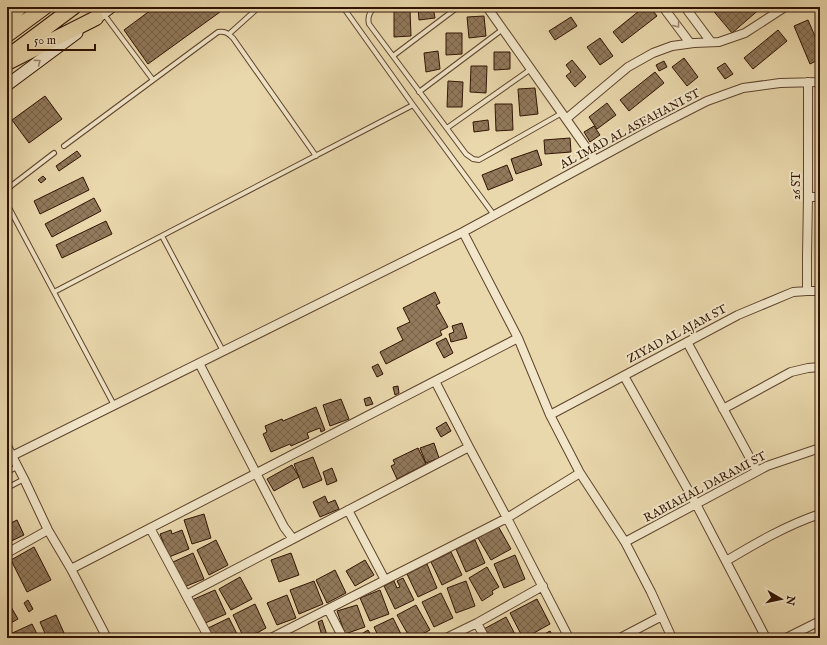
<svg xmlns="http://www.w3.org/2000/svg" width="827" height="645" font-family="'IM FELL English',serif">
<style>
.building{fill:url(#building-cross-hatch);stroke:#311303}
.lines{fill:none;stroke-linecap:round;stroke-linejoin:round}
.lane-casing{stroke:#5f442d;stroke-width:6}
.street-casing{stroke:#5f442d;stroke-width:10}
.secondary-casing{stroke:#311303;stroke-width:13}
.highway-casing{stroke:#311303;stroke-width:16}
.lane{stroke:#f1e6c9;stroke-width:4}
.street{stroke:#f1e6c9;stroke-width:8}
.secondary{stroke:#f1e6c9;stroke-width:11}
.highway{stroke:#e9d8ac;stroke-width:14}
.oneway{stroke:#9b8770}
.labels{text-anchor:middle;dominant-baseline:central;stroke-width:4;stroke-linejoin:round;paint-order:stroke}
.street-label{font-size:12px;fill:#311303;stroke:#f1e6c9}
</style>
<defs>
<pattern id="building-cross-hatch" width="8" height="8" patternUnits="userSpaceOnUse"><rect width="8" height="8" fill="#91795b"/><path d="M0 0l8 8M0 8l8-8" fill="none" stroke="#776249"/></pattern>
</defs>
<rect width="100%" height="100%" fill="#e9d8ac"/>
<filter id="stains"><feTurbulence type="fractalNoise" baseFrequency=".005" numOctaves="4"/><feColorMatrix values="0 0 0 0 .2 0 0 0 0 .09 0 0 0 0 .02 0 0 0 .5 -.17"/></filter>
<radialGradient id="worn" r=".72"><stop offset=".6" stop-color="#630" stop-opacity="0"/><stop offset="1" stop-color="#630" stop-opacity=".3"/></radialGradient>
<path class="building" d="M155,7H217L220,12L148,64L124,30Z
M418,7H433L435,18L419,20Z
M644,7H650L657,16L622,43L613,32Z
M710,7H762L732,33Z
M410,10L411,36L394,37V11Z
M484,16L486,36L469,38L467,17Z
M571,17L577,26L555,40L549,31Z
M808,20L820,48V59L810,64L794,26Z
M778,30L787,41L753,69L744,58Z
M446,33H462V54L446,55Z
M600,38L613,56L600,65L587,47Z
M438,51L440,69L426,72L424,53Z
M494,52H510V69L494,70Z
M684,58L698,77L687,86L672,67Z
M572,60L586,77L575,87L566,76L571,72L566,65Z
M664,61L667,67L659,71L656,65Z
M725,63L733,74L725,79L717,68Z
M471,66H487L486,93L470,92Z
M655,72L664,83L629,111L620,100Z
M448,81L463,82L462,107H447Z
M535,88L538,114L520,116L518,89Z
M45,96L62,119L29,143L12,120Z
M607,103L616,115L597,129L589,117Z
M495,104H512L513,130L496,131Z
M488,120L489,130L474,132L473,122Z
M594,126L600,135L590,142L584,132Z
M570,138L571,152L545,154L544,140Z
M537,150L542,165L516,174L511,159Z
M77,151L81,156L59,171L56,166Z
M507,165L513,180L488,190L482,175Z
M43,176L46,179L41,183L38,180Z
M83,177L89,190L40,214L34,201Z
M94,198L101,211L52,237L45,224Z
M106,221L112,234L62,258L56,245Z
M435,292L440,303L436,305L448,327L440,331L442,335L386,364L380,352L403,340L397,328L410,322L403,308Z
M462,323L467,338L451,342L449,334L454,332L452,326Z
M446,338L453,353L444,358L436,343Z
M378,364L383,374L377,377L372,367Z
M398,386L399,393L395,395L393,387Z
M370,397L373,404L366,406L364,399Z
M341,399L349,419L330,426L323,405Z
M316,407L325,430L321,432L320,428L307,433L309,438L291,446L290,444L271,452L263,434L267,432L265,426L282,419L283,421Z
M446,422L451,431L441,437L436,428Z
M434,443L439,458L426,463L420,448Z
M418,448L426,464L397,479L391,466L395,464L393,460Z
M313,457L322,480L303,488L294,464Z
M292,465L299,477L274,491L267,479Z
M332,468L337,481L327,485L323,472Z
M325,496L328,503L335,500L339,509L320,517L313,502Z
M204,514L211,538L192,544L184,520Z
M7,520L9,524L17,520L24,535L7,543Z
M498,526L511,549L491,560L478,538Z
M171,530L172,534L182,530L189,549L169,557L160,534Z
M216,540L228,565L209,575L197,550Z
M475,540L485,563L466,572L456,549Z
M34,547L51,580L27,592L11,560Z
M451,552L462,575L442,585L431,562Z
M193,553L204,579L184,587L173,562Z
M291,553L299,575L279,582L271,560Z
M515,555L525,579L504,588L494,564Z
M365,560L374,575L355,586L346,571Z
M427,564L437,588L418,597L407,574Z
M487,567L499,587L492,591L493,594L482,601L469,578Z
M335,570L346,593L327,603L316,580Z
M240,577L252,599L231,610L219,589Z
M403,578L414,600L395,609L384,586L394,581L397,588L400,587L397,581Z
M7,579L11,586L7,588Z
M314,581L323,604L299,614L290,590Z
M466,581L475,606L456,613L447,588Z
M215,590L226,614L203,624L192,600Z
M380,590L389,614L370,621L360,598Z
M441,593L453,618L434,627L422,602Z
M287,595L296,618L277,625L267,603Z
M537,599L550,624L525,638H523L510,613Z
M7,600L18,619L7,625Z
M28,600L33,609L29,612L24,603Z
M255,604L266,628L248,638H244L233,615Z
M357,605L365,627L345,634L337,611Z
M416,605L430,630L415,638H410L397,615Z
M56,615L64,633L53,638H47L40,622Z
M506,617L517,638H486L482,630Z
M229,618L239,638H211L206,629Z
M393,618L403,638H379L374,627Z
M322,620L327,635L322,636L318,622Z
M32,624L39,638H9L8,635Z
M368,630L373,638H355Z
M550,631L554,638H537Z"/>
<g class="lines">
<defs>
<path id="lane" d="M343,7L413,105L494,215
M376,7C370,11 367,16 369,24L466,154L473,159L479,160L562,113
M103,13L153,80
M229,34L259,7
M393,56L458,7
M419,92L503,29
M447,128L531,69
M64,146L218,32C225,31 228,33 233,38L316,156
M7,192L11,186L54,153
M7,204L114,405
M162,236L223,351
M54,292L413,105
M7,472L17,467
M7,488L24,479"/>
<path id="street" d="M487,7L595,160
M663,7L690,43
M685,7L711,42
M566,119L628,67L653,53L672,46L694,43L719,42L745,33L785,7
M808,197H820
M463,232L518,338L550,415L580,473L625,542L651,592L672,638
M807,291V256L808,197V82
M687,342L757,471
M199,363L284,527L293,539L469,447
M624,376L696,504L766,638
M435,381L469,447L507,518L569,638
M723,409L791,372L808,368L820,367
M550,415L738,315L793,292L807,291H820
M7,446L24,479L48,530L71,569L107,638
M12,456L463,232L656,127L707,101L743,88L780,83L820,82
M348,510L385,580
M150,528L209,638
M625,542L767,466L820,448
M7,553L48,530
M726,561C756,543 787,525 820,514
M71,569L518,338
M186,595L293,539
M328,609L343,638
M477,623L485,638
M271,638L507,518L580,473
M446,638L477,623L543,586
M620,638L662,616
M786,638L820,621"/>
<path id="secondary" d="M91,22L111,7
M7,85L77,33"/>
<path id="highway" d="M7,20L20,7
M7,35L45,7
M15,51L74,7
M7,63L96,18"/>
</defs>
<use href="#lane" class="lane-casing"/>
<use href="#street" class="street-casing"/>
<use href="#secondary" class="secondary-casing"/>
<use href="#highway" class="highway-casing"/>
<use href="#lane" class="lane"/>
<use href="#street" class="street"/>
<use href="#secondary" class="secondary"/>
<use href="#highway" class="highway"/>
</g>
<defs><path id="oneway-chevron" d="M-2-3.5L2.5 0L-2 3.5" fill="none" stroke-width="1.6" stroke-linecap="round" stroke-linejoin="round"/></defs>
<g class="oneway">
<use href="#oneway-chevron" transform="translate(677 25) rotate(54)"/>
<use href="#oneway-chevron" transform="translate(38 62) rotate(-37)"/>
</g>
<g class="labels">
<g class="street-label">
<text transform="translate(630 129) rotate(-28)">AL IMAD AL ASFAHANI ST</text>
<text transform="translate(796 186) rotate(-90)">26 ST</text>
<text transform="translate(677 334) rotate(-28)">ZIYAD AL AJAM ST</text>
<text transform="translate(705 487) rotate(-28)">RABIAHAL DARAMI ST</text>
</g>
</g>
<rect width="827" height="645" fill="none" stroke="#e9d8ac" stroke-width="24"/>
<rect x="8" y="8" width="811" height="629" fill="none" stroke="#311303" stroke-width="2"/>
<rect x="12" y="12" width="803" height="621" fill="none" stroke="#311303"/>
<g transform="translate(781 599) rotate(99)" stroke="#f1e6c9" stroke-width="3" paint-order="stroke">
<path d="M0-3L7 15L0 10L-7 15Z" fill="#311303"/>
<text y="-6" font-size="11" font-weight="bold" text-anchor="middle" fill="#311303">N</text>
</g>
<path d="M28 44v6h67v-6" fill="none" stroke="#311303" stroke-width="2"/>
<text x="34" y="44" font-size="12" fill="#311303" stroke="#f1e6c9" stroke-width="3" paint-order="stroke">50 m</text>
<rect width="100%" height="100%" filter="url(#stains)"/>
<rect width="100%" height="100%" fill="url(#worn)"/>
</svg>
